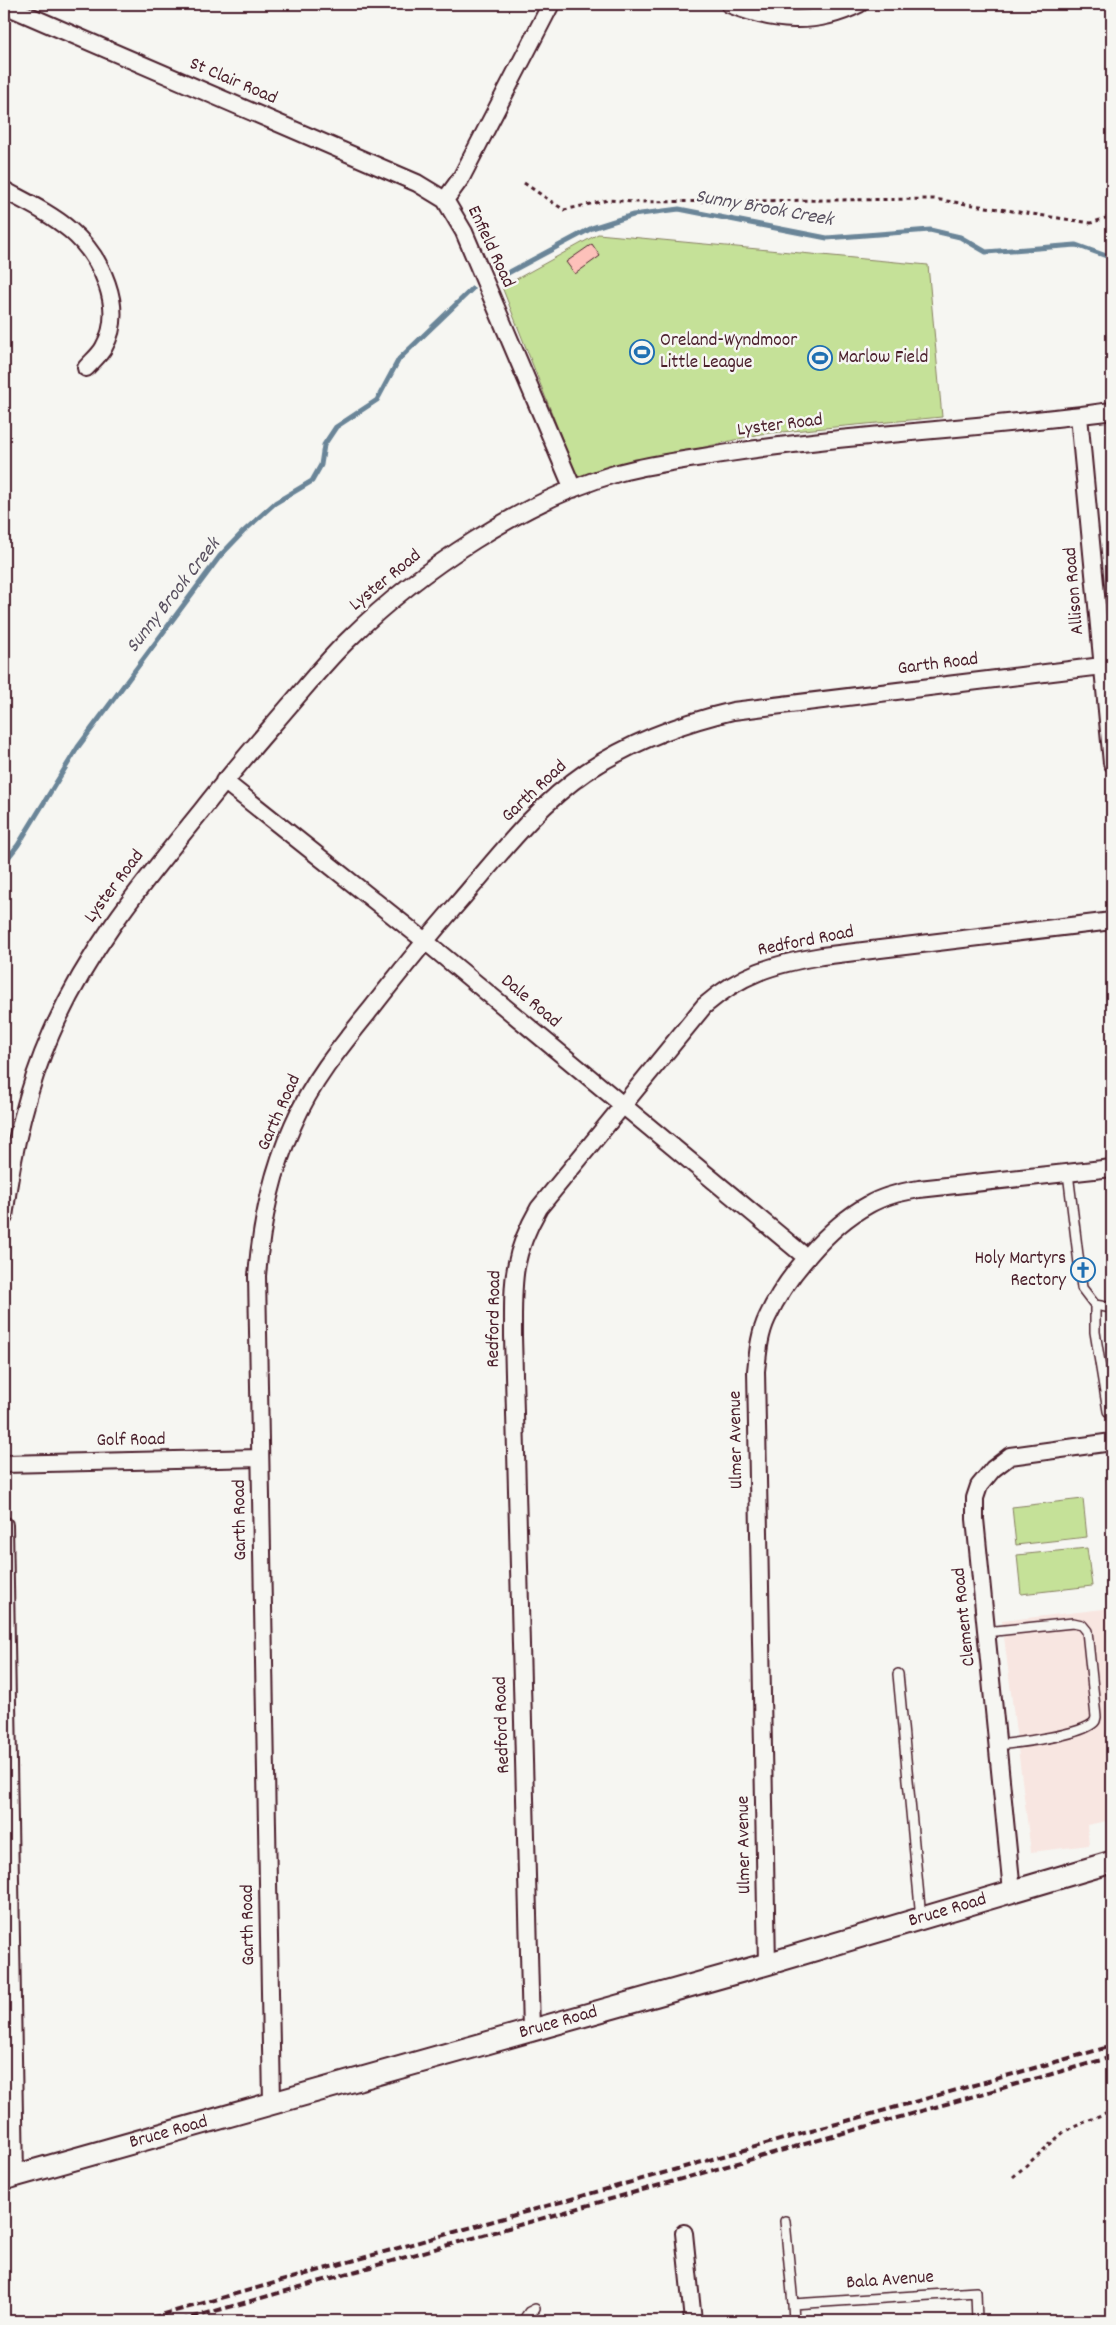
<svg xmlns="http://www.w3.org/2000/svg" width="1116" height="2325" font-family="Dekko,sans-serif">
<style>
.built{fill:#f8e6e1}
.green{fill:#c5e198;stroke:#888062}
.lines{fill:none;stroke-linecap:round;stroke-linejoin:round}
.stream{stroke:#6a8598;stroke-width:5}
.building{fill:#fdc1ba;stroke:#4a1f2b}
.service-casing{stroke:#4a1f2b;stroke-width:12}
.minor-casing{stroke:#4a1f2b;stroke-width:20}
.tertiary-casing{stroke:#4a1f2b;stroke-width:25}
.path{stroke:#4a1f2b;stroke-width:3;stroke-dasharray:4 4;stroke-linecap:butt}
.service{stroke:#f6f6f2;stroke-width:9}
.minor{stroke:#f6f6f2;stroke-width:16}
.tertiary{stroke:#f6f6f2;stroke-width:21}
.rail{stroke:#4a1f2b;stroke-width:4;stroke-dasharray:8 4;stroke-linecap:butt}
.labels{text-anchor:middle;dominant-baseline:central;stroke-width:5;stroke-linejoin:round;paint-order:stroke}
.street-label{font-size:19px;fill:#4a1f2b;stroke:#f6f6f2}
.poi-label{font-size:19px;fill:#4a1f2b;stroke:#f6f6f2;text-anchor:start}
.water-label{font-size:20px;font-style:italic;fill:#5a5261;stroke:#f6f6f2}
</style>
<rect width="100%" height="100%" fill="#f6f6f2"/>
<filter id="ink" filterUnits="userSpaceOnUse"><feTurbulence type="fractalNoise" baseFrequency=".02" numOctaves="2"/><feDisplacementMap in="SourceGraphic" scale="10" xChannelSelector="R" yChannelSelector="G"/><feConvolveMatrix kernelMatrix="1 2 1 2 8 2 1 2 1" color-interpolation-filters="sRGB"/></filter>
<g filter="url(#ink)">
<path class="built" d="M1112,1608V1820L1087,1825L1089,1845L1031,1852L1002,1621Z"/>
<path class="green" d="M598,234L928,265L942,417L760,434L577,477L502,287Z
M1083,1499L1087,1537L1016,1545L1012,1507Z
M1087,1548L1092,1586L1021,1594L1017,1555Z"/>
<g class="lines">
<path class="stream" d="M506,274L592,228L633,215L679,209L827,238L930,230L960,237L986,252L1076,245L1112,258
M4,863L18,845L78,747L220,556L243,532L275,503L312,481L321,465L324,445L336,427L377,400L399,359L472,289"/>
</g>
<path class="building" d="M592,244L600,256L575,274L566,262Z"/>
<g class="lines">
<defs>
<path id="service" d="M1068,1173L1082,1288L1095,1305L1112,1308
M1095,1305V1332L1108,1411H1112
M986,1632L1073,1623L1082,1625L1087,1631L1096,1717L1095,1721C1085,1735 1016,1743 997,1745
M898,1674L921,1918
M785,2221L793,2304
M523,2321L529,2312L535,2309
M794,2321L793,2304L976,2292L977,2321"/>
<path id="minor" d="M729,4C773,22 815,26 859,4
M4,5L417,183L445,200L464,232L573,489
M4,190C26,202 50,213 70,230C101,256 126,308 104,347C100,355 92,361 86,368
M445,200L461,178L551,4
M1079,416L1112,763
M224,781L425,941L807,1258
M4,1217C12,1153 25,1093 51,1034C89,947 143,883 202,810C230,774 260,740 289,706C309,683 328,659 350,638C419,570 524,500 618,473C654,463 692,459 729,453C856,433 985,429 1112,411
M4,1464L260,1458
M4,1525L15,2176
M1012,1891L975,1519V1498L979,1486L993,1469L1010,1456L1112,1442
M767,1964L756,1371C758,1353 759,1335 767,1318C785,1278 829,1226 868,1205C883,1196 901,1192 919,1189L1112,1168
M531,2030L513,1336C513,1282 511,1257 539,1208L704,1006C741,974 773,964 822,956L1112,921
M272,2102L257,1276C261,1225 272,1172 293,1125C312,1081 341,1046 371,1009C399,973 428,937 458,903C498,857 535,807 586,772C631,742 681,723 733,711L1102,666
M684,2233L693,2321"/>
<g id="tertiary">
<path id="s1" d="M4,2179L767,1964L1112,1862"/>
</g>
</defs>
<use href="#service" class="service-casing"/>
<use href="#minor" class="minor-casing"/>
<use href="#tertiary" class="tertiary-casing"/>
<path class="path" d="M524,183L564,210L608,200L634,202L934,199L1091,223L1112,216
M1013,2177L1065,2131L1112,2110"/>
<use href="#service" class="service"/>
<use href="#minor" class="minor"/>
<use href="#tertiary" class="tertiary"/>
<path class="rail" d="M140,2321L1112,2046
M180,2321L1112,2057"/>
</g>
</g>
<defs>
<symbol id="stadium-ring" viewBox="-11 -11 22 22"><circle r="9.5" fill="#f6f6f2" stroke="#1f6fb2" stroke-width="1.5"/><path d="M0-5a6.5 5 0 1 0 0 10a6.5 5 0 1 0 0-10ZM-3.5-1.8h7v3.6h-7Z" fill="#1f6fb2"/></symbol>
<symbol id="church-ring" viewBox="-11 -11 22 22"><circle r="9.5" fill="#f6f6f2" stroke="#1f6fb2" stroke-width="1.5"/><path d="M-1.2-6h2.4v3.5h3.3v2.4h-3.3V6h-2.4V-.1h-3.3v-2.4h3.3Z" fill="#1f6fb2"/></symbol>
</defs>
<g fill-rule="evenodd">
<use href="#stadium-ring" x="628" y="338" width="28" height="28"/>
<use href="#stadium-ring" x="806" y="344" width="28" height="28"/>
<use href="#church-ring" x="1069" y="1256" width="28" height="28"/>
</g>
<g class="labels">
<g class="street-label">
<text transform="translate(233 82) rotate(23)">St Clair Road</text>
<text transform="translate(490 247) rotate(65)">Enfield Road</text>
<text transform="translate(780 426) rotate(-7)">Lyster Road</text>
<text transform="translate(386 581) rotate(-39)">Lyster Road</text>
<text transform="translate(1075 591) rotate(-95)">Allison Road</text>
<text transform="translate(938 665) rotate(-7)">Garth Road</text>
<text transform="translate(535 792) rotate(-43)">Garth Road</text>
<text transform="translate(115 887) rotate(-53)">Lyster Road</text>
<text transform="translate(806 942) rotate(-11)">Redford Road</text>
<text transform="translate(530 1002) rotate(40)">Dale Road</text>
<text transform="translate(280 1113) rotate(-66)">Garth Road</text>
<text transform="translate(495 1319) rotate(-89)">Redford Road</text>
<text transform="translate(737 1440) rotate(-91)">Ulmer Avenue</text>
<text transform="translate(131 1441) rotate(-1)">Golf Road</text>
<text transform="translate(241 1520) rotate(-91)">Garth Road</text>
<text transform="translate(965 1617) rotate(-96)">Clement Road</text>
<text transform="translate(503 1725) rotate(-92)">Redford Road</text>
<text transform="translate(745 1845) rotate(-91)">Ulmer Avenue</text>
<text stroke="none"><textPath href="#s1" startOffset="981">Bruce Road</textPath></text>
<text transform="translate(249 1925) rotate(-91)">Garth Road</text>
<text stroke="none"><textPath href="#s1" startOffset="576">Bruce Road</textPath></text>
<text stroke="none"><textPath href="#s1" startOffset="171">Bruce Road</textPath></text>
<text transform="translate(890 2281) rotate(-4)">Bala Avenue</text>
</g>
<g class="poi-label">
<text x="660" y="341">Oreland-Wyndmoor<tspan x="660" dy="22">Little League</tspan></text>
<text x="838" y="358">Marlow Field</text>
<text x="1066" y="1259" text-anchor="end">Holy Martyrs<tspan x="1066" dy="22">Rectory</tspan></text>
</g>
<g class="water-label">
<text transform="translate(764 209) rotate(10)">Sunny Brook Creek</text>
<text transform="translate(174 596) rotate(-52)">Sunny Brook Creek</text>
</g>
</g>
<rect width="1116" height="2325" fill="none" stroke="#f6f6f2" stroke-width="20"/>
<rect x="10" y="10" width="1096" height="2305" fill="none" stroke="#4a1f2b" stroke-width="2" filter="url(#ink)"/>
</svg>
